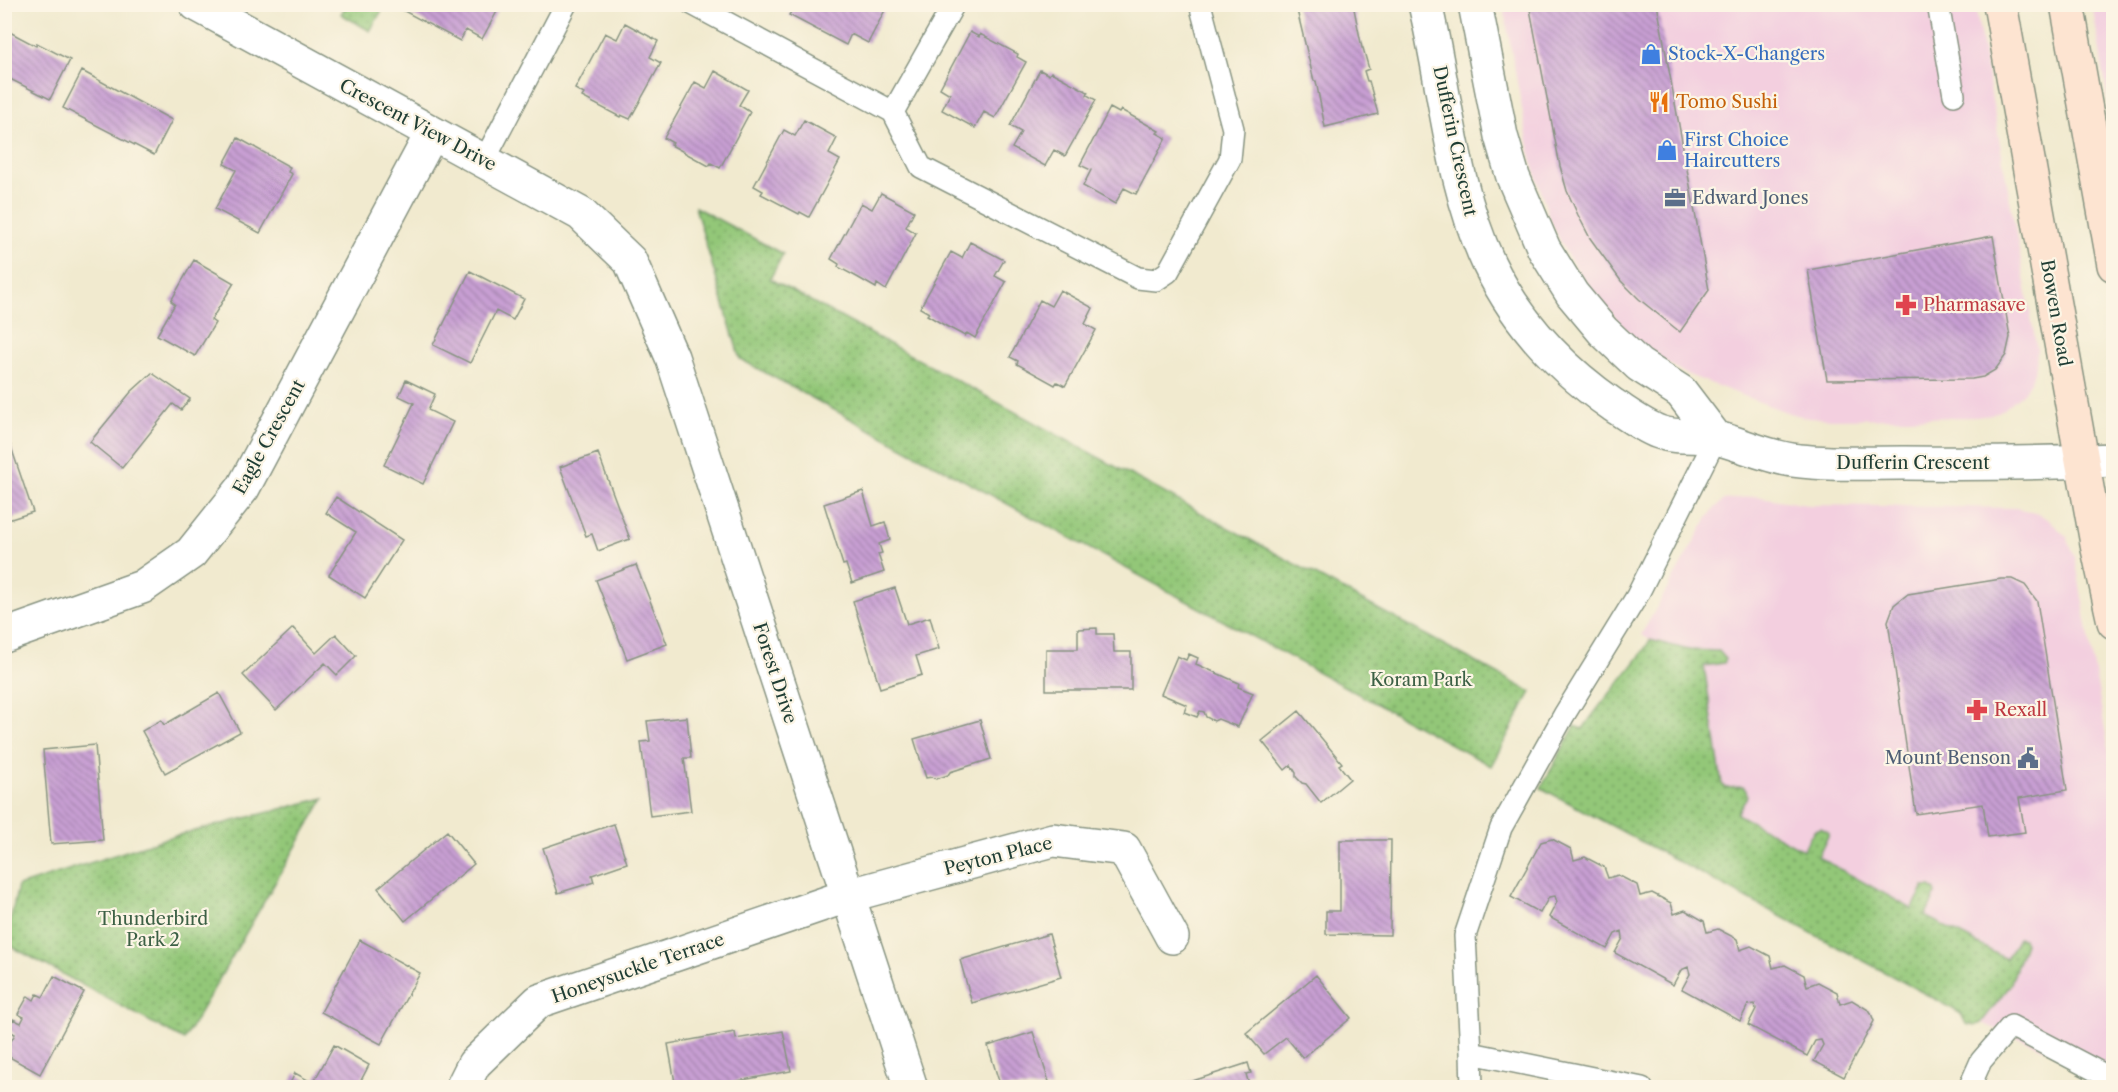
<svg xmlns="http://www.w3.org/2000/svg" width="2118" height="1092" font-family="'Libre Caslon Text',serif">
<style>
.built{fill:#f3cfdf}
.grass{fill:url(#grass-dots);stroke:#598256;stroke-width:1.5}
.building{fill:url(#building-back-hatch)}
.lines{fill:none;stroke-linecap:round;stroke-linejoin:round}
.service-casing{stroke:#889482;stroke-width:24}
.minor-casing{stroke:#889482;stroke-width:36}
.tertiary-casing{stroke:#889482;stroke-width:36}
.secondary-casing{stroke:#889482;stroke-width:36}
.service{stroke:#fff;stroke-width:21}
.minor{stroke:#fff;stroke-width:33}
.tertiary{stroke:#fff;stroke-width:33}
.secondary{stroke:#fde4d1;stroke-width:33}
.labels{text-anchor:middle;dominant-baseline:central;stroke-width:4.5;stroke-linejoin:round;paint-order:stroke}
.shop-label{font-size:18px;fill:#366cbe;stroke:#fcf5e5;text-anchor:start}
.food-label{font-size:18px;fill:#c56008;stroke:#fcf5e5;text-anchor:start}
.street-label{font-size:18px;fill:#1f3d34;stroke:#fcf5e5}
.service-label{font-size:18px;fill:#4e5e75;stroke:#fcf5e5;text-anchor:start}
.health-label{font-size:18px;fill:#be3a42;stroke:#fcf5e5;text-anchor:start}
.park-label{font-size:18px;fill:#3c6045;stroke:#fcf5e5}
</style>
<defs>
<pattern id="grass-dots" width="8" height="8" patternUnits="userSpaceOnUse" patternTransform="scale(1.5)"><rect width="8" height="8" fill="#93c778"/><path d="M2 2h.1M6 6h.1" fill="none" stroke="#77a363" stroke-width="1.8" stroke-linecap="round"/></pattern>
<pattern id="building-back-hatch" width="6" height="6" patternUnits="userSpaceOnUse" patternTransform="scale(1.5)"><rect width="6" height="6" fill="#c89fd3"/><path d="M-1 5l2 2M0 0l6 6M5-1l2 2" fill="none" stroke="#a283ac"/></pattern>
</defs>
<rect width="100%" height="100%" fill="#fcf5e5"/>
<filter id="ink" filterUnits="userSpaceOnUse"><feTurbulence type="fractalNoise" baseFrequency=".0167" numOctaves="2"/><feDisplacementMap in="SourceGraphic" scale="12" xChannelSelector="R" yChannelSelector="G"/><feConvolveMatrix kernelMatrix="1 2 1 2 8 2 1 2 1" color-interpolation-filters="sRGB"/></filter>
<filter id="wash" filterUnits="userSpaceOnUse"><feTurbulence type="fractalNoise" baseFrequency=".008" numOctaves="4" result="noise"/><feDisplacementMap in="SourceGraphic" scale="24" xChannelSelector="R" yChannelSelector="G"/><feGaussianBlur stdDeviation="1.35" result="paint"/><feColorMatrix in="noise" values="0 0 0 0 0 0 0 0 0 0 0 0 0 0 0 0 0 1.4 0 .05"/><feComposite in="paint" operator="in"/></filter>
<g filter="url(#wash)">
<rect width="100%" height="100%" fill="#f1eacf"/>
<path class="built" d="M1503,5H1975L2037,350L2036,366L2031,381L2023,393L2002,410L1991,415L1976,417L1834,419L1808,418L1786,412L1686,374L1661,359L1633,337L1590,289L1566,253L1549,217L1531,158Z
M2092,5H2113V129L2093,10Z
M1756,496L1807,505L2016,508L2038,514L2049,520L2067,537L2075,557L2113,776V1076L1981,1023L2010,986L2024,944L2023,939L2018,938L2006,960L1925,916L1936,894L1922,891L1913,909L1817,857L1828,836L1827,832L1821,828L1804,850L1737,814L1748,794L1747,791L1743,787L1725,788L1722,784L1704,666L1724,663L1719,651L1689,650L1671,647L1650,640L1641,635L1707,519L1715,508L1724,500Z"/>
<path class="grass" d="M346,5V4L385,5L370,31L341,14Z
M695,207L783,254L770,279L1531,692L1491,766L740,359Z
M1650,640L1689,650L1719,651L1726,659L1724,663L1704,666L1722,784L1725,788L1743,787C1753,795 1741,805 1737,814L1803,850L1814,830L1821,828L1828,832V836L1818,857L1912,909L1924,887H1930L1935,890L1936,894L1925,916L2006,959L2018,938L2023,939L2025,943L2010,986L1981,1023L1975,1026L1966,1024L1961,1014L1948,1006L1541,788L1575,726L1583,729C1603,697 1632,672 1650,640Z
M324,798L184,1040L5,943L18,886L167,838Z"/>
<g id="blocks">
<path class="building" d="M407,4H498L500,6L482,39L466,30L460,41L404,11Z
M791,4H875L885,10L868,43L851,34L846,45L789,15L794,7Z
M1298,4H1353L1362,48H1363L1369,69L1364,71L1367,81H1369L1378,114L1325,127L1316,81H1314L1296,6Z
M1529,4H1657L1709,290L1680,332L1639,299L1621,281L1590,238L1578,215L1567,191L1560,166Z
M625,23L658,41L650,57L661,63L630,119L621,115L620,117L582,97L584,94L575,89L605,33L617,39Z
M4,29L36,46L37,43L70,60L50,99L4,76Z
M970,32L979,37L980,34L1018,54L1017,57L1026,62L995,118L984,112L975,128L942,110L950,94L940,88Z
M1040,70L1049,75L1051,72L1088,92L1087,95L1096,100L1065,156L1054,150L1045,166L1012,148L1021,132L1010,126Z
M82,71L172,120L154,155L63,108Z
M715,71L748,90L739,105L750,112L720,168L711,163L709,166L671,145L673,143L664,138L695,82L706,88Z
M1110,108L1119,113L1121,110L1159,131L1157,133L1166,138L1136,194L1124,188L1115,204L1083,186L1091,170L1080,165Z
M804,120L837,138L829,154L840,160L809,217L800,212L799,214L761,194L763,191L754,186L784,130L795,136Z
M238,138L290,167L288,172L292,174L260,233L215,209L236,170L224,164Z
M881,193L914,211L906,227L916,233L886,290L877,284L876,288L857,277L838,267L839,264L831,259L861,203L872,209Z
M1993,236L2010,337L2006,355L1995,370L1983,377L1972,379L1827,380L1808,270Z
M970,242L1004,260L995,276L1006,282L975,338L967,333L965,336L946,326L927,315L929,313L920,308L951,252L962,258Z
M194,260L234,283L211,320L215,323L195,356L157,335L175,304L171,301Z
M470,271L524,299L513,320L496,311L470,363L433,345Z
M1060,290L1093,308L1085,324L1096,330L1065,386L1057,382L1055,385L1017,364L1018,361L1010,357L1040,300L1051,306Z
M152,373L190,399L181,410L173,404L122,468L90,442L131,392Z
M406,380L435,394L428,410L453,422L423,484L384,465L414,403L399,396Z
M10,444L33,512L5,521V445Z
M598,453L630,539L598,551L592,534L586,536L560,467Z
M863,491L873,526L885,522L890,540L879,544L882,553L878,554L884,572L852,583L846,564L843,565L824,504Z
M336,497L402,540L365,598L329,575L356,532L326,513Z
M636,565L667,644L627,659L596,580Z
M2001,579H2012L2025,585L2037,601L2067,790L2019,798L2025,832L1988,837L1983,804L1916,814L1888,621L1894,605L1908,594Z
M895,588L907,624L930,617L939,649L916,656L922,675L880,688L853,601Z
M293,628L316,653L336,634L356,656L337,675L325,663L276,710L243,675Z
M1097,628V634H1113L1114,652H1131V690H1046V649H1078V629Z
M1189,654L1198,658L1196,664L1239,683L1238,687L1253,693L1238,727L1218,719L1214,721L1206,717L1204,712L1200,711L1197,717L1184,712L1187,705L1161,694L1177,656L1186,660Z
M219,693L240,732L165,773L142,731L161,720L164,725Z
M1299,711L1342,763L1339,765L1350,779L1321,803L1306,784L1302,783L1296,777V773L1291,765L1285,770L1262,741Z
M687,717L691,758H684L691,811L650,816L641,742L650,741L647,721Z
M980,720L991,759L950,772L948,775L936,779L932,777L926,778L914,739Z
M95,745L103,840L51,844L43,750Z
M614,824L627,863L592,875L594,882L558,893L543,848Z
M447,831L474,864L405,921L378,888Z
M1552,839L1571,849L1574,860L1585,857L1604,867L1608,878L1618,875L1637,885L1640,896L1652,893L1671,903L1674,914L1685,910L1704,921L1707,932L1718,929L1737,939L1740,950L1751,946L1770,956L1773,968L1785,965L1804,975L1807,986L1818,982L1837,992L1840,1004L1852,1000L1870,1011L1874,1021L1844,1077L1814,1061L1823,1045L1821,1040L1815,1041L1807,1056L1748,1025L1756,1009L1755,1004L1748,1005L1740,1021L1682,989L1690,974L1688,967L1681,970L1673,985L1615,953L1623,938L1622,931L1615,934L1607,949L1549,917L1557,902L1555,896L1549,897L1540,913L1511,897L1541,842Z
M1340,840H1391L1390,935L1326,934V911H1340Z
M1049,934L1061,977L972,1003L960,960Z
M360,940L420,973L381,1044L321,1012Z
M1316,975L1351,1018L1303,1058L1286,1037L1264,1054L1246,1033Z
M54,976L84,992L40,1074L4,1054L15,1034L8,1030L13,1019L21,1023L24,1017L18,1014L28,996L34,1000L37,994L43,997Z
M783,1031L791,1071L700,1088H676L668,1044L735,1032L736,1039Z
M1033,1032L1051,1088H1001L988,1046Z
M334,1045L369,1065L357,1088H288L295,1073L313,1083Z
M1248,1063L1251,1073L1246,1074L1250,1088H1171Z"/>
</g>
</g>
<g filter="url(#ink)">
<use href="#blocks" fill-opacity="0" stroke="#889482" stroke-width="1.5"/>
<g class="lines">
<defs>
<path id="service" d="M692,4L893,112L921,167L1138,278L1156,280L1168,272L1230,159L1233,129L1200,4
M1938,4L1954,95
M893,112L954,4
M484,161L566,4
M1471,1053L1472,1088
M1642,1088L1471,1053L1465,936L1501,828L1564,715L1637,596L1716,438
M1969,1088L1981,1061L2011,1026L2114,1080"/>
<path id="minor" d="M196,4L581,214L630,261L672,357L911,1088
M4,636L142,587L191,553L243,488L432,133
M462,1088L474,1064L539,1001L847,896L1053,840L1124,849L1172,937"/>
<path id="tertiary" d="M1425,4C1446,91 1451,183 1489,264C1517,322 1561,369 1613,405C1627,414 1643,426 1659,432C1677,439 1699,434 1717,438C1743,445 1766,456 1792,460C1829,465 1867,463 1904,463C1974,464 2044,463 2114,460
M1475,4L1501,136L1513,177L1544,249L1572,294L1603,331L1639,365L1681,392L1716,438"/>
<path id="secondary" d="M2000,4L2098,549L2114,622
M2067,4L2114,265"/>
</defs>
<use href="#service" class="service-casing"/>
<use href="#minor" class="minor-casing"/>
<use href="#tertiary" class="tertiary-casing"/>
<use href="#secondary" class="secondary-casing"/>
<use href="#service" class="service"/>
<use href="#minor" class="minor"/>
<use href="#tertiary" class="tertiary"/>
<use href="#secondary" class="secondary"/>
</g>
</g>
<defs>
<symbol id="shop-bare" viewBox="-9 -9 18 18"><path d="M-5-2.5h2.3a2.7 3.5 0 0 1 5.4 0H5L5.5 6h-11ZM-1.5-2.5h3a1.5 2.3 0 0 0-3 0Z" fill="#3f7fe0" stroke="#fcf5e5" stroke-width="2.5" paint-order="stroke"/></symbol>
<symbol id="restaurant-bare" viewBox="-9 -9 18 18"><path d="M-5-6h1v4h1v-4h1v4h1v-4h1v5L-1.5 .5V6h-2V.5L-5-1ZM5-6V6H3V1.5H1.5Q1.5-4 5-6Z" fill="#e8710a" stroke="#fcf5e5" stroke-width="2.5" paint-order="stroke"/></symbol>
<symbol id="office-bare" viewBox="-9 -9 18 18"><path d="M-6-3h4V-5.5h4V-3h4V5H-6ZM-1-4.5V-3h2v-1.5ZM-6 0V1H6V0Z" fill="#5c6f8a" stroke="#fcf5e5" stroke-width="2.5" paint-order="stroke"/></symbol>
<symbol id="pharmacy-bare" viewBox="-9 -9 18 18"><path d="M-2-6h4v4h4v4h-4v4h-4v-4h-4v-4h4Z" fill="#e0444e" stroke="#fcf5e5" stroke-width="2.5" paint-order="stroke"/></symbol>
<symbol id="civic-bare" viewBox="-9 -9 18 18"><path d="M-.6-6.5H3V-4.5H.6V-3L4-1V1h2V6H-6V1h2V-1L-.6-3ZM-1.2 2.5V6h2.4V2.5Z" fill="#5c6f8a" stroke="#fcf5e5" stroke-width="2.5" paint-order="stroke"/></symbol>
</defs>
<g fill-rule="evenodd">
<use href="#shop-bare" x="1636" y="39" width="30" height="30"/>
<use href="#restaurant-bare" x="1644" y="87" width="30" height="30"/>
<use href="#shop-bare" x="1652" y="135" width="30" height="30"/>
<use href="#office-bare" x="1660" y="183" width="30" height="30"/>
<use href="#pharmacy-bare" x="1891" y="290" width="30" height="30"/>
<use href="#pharmacy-bare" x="1962" y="695" width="30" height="30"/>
<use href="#civic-bare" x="2013" y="743" width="30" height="30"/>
</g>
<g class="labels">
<g class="shop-label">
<text x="1668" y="54">Stock-X-Changers</text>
<text x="1684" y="140">First Choice<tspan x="1684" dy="21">Haircutters</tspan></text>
</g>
<g class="food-label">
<text x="1676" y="102">Tomo Sushi</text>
</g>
<g class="street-label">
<text transform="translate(418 125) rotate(28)">Crescent View Drive</text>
<text transform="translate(1455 141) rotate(78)">Dufferin Crescent</text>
<text transform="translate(2056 313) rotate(80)">Bowen Road</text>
<text transform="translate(269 437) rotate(-61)">Eagle Crescent</text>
<text x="1913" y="463">Dufferin Crescent</text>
<text transform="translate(775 673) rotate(72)">Forest Drive</text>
<text transform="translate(998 856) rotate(-14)">Peyton Place</text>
<text transform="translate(638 968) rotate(-19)">Honeysuckle Terrace</text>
</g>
<g class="service-label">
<text x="1692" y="198">Edward Jones</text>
<text x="2011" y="758" text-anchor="end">Mount Benson</text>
</g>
<g class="health-label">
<text x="1923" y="305">Pharmasave</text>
<text x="1994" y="710">Rexall</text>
</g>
<g class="park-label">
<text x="1421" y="680">Koram Park</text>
<text x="153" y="919">Thunderbird<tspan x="153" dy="21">Park 2</tspan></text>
</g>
</g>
<rect width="2118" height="1092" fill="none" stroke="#fcf5e5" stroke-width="24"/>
</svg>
